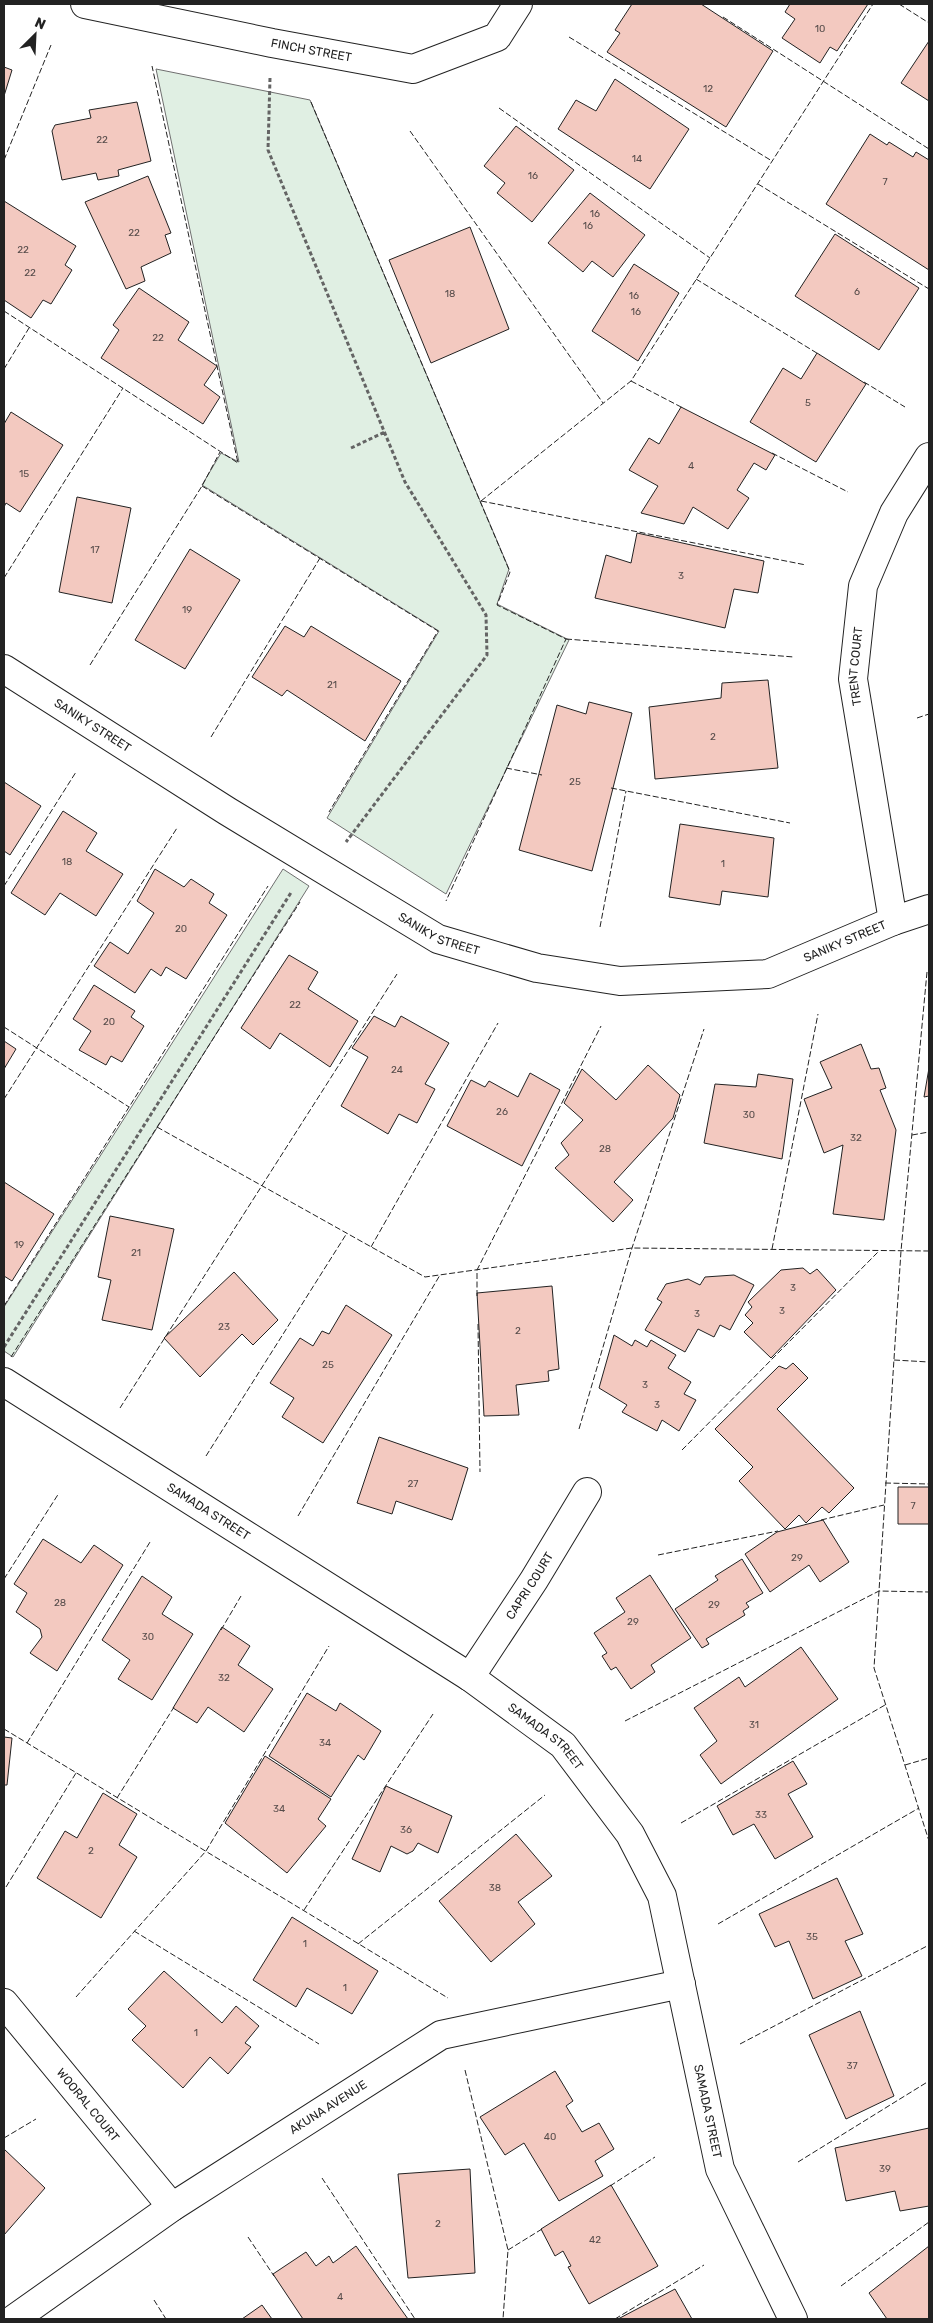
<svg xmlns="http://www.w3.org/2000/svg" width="933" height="2323" font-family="Rubik,sans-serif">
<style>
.green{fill:#e0efe3;stroke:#6f6f6f}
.building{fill:#f3c9c0;stroke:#222}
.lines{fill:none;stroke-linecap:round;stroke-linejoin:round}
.minor-casing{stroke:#222;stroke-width:30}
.path{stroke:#646464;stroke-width:3;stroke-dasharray:4 2.5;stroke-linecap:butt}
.minor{stroke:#fff;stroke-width:28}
.fence{stroke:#222;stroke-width:1;stroke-dasharray:6 2.5;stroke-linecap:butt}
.labels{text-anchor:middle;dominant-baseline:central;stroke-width:4;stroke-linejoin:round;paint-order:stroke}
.number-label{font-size:10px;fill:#564c4a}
.street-label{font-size:12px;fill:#222;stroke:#fff}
</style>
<rect width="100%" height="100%" fill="#fff"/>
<path class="green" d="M156,69L310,100L509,569L497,604L569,640L446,894L327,818L439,631L202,485L221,453L239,462Z
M283,869L309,886L13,1357L4,1351V1307Z"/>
<path class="building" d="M632,4H701L773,51L726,127L607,52L620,33L615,30Z
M790,4H868L837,51L830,47L820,63L782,38L795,19L785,12Z
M929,41V101L901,83Z
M4,67L12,70L4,96Z
M615,79L689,129L650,189L558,129L576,100L596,111Z
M137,102L151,161L118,170L119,176L98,180L96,173L62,180L52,131L55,125L91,118L89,110Z
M516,126L574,170L532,222L497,193L505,183L484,166Z
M870,134L887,145L889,142L913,157L916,152L929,160V270L826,204Z
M148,176L171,233L165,235L171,253L141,267L145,281L126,289L85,202Z
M590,193L645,235L613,277L592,261L583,272L548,243Z
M4,201L76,246L65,265L72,270L51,304L43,300L31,318L4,300Z
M470,227L509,329L431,363L389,260Z
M835,234L919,288L879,350L795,296Z
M634,264L679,293L638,361L592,331Z
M139,288L189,322L178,340L217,366L204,385L220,397L203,424L101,358L119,330L113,325Z
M817,353L866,384L816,462L750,422L783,368L801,379Z
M681,407L775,455L766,470L754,463L737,490L749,498L728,529L693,507L684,524L641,513L658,486L629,470L649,438L659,444Z
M11,412L63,445L20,512L6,503L4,507V424Z
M77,497L131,508L112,603L59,592Z
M637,533L764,561L758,593L734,589L725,628L595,598L606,555L631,563Z
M190,549L240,580L185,669L135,640Z
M285,626L304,637L311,626L401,681L365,741L287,690L282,696L252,677Z
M768,680L778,768L655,779L649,707L721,698L722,683Z
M589,702L632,713L592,871L519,850L557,705L586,714Z
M4,782L41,806L10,855L4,851Z
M63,811L97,833L86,851L123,874L96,916L60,893L45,915L11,893Z
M680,824L774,838L768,897L722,891L720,905L669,897Z
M155,869L184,887L191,879L214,894L209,903L227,915L186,979L166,967L161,976L151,969L135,993L94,966L110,942L128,954L154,913L137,901Z
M289,955L318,972L308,989L358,1021L330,1067L280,1033L270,1049L241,1028Z
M94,985L135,1011L131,1017L144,1026L122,1062L111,1056L106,1065L79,1050L91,1031L73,1019Z
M374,1016L395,1027L401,1016L449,1043L425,1084L435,1089L417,1123L399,1114L388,1134L341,1106L368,1057L352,1048Z
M4,1041L16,1049L4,1069Z
M861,1044L871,1069L879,1068L886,1088L880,1090L896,1130L884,1220L833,1214L843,1145L824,1153L804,1099L832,1088L820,1062Z
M648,1065L680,1095L673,1118L614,1182L633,1200L613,1222L555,1168L569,1155L561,1143L583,1120L564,1103L582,1069L616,1100Z
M929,1068V1096L924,1097Z
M530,1073L560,1090L522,1166L447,1126L471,1080L485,1087L489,1081L518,1097Z
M758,1074L793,1079L782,1159L704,1143L715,1084L756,1087Z
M4,1182L54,1214L12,1281L4,1276Z
M110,1216L174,1229L152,1330L102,1320L111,1280L98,1277Z
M803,1268L810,1274L817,1269L836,1290L771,1358L744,1332L753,1323L745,1315L752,1307L748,1302L781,1270Z
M234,1272L278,1320L253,1345L242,1334L200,1377L164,1338Z
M734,1275L754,1285L730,1330L720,1325L714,1337L698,1329L685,1352L645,1330L662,1302L657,1299L666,1284L688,1279L700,1285L705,1277Z
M552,1286L559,1369L548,1371L549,1381L516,1385L519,1415L484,1416L477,1293Z
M346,1305L392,1335L323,1443L282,1417L294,1398L270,1383L300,1338L313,1346L322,1331L329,1334Z
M614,1335L632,1346L635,1340L647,1347L651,1340L676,1355L668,1368L691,1382L684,1394L696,1400L679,1431L662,1420L657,1431L622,1412L627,1405L599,1388Z
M793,1363L808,1378L777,1409L854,1488L829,1513L822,1507L806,1523L799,1515L785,1529L739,1481L753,1467L715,1429L779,1366L786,1369Z
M379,1437L468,1468L452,1520L396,1501L392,1514L357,1503Z
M898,1487H929V1524H898Z
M823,1520L849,1562L820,1582L809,1565L770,1592L745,1554L777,1532Z
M43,1539L81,1563L94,1545L123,1565L57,1671L30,1653L42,1637L40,1629L16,1612L27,1593L14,1584Z
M742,1559L763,1593L746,1603L749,1607L743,1611L745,1615L706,1639L709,1644L702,1648L675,1609L718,1580L715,1576Z
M650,1575L691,1638L651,1665L655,1672L631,1689L616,1667L611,1670L602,1656L607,1653L594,1633L625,1612L616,1598Z
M142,1576L172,1597L162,1614L193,1634L152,1700L118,1679L130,1660L102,1640Z
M222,1627L250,1646L238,1665L273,1689L244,1732L208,1707L197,1723L173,1708Z
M801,1647L838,1699L721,1784L700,1755L717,1741L694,1708L739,1677L745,1687Z
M307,1693L336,1711L340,1703L381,1731L364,1760L358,1755L331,1797L269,1756Z
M4,1737L12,1738L7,1785H4Z
M265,1756L331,1799L318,1819L326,1826L287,1873L225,1823Z
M793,1761L807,1784L788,1794L813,1837L775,1859L754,1824L733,1835L717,1806Z
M386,1786L452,1816L438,1853L418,1843L413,1851L407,1854L391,1846L380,1872L352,1859Z
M103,1793L137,1814L119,1845L137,1857L101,1918L37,1878L65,1831L77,1838Z
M516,1834L552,1876L518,1902L535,1924L491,1962L439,1901Z
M837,1878L863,1934L845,1941L862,1976L813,1999L789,1941L775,1947L759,1914Z
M292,1917L378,1971L352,2014L307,1988L296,2007L253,1980Z
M164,1971L222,2023L236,2006L259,2026L245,2043L251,2047L228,2074L210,2057L183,2088L132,2040L146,2026L128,2009Z
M860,2011L894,2096L846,2119L809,2035Z
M555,2071L573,2101L566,2106L582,2132L599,2123L614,2149L595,2161L603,2176L559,2201L524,2143L505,2155L480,2117Z
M929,2128V2206L900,2211L895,2191L846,2201L835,2148Z
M4,2149L45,2188L4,2235Z
M470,2169L475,2273L408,2278L398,2174Z
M611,2185L658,2266L589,2304L568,2267L571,2266L563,2251L555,2256L541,2229Z
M356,2246L408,2319H303L273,2274L306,2252L316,2266L329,2256L333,2263Z
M929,2246V2319H887L869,2293Z
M675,2289L692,2319H618Z
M262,2305L272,2319H242Z"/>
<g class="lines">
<defs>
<g id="minor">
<path id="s1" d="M85,4L272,43L413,69L497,37L518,4"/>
<path id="s2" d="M4,669L227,811L438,939L537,968L620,981L768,974L893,921L929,909"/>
<path id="s3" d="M893,921L853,679L863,586L894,513L929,457"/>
<path id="s4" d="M4,1382L470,1677L563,1745L630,1834L662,1896L720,2169L793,2319"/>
<path id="s5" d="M470,1677L534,1580L587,1492"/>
<path id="s6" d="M4,2003L172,2207"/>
<path id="s7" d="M14,2319L172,2207L441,2035L681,1984"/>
</g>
</defs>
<use href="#minor" class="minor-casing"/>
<path class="path" d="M270,78L268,150L405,482L486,615L487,655L346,842
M351,448L385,432
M4,1347L292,891"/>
<use href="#minor" class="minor"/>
<path class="fence" d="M899,4L929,23
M723,17L929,149
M569,37L772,161
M311,102L510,572L497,605L566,639L446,901
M499,108L710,258
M410,131L603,403
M4,160L51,45
M758,184L929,289
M696,279L820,355
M4,311L238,463L152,66
M4,369L29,328
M631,381L683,408
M864,382L905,407
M772,453L848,492
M202,486L438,631L329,812
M481,501L631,381L873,4
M481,501L806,565
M4,578L123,388
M566,639L794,657
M90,665L202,486L220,452
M917,718L929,714
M211,737L320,558
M506,768L542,775
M611,788L790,823
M4,886L76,772
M600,927L626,791
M927,972L901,1251L874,1668L929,1841
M4,1027L129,1107
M4,1099L177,828
M157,1127L425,1277L632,1248L929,1251
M912,1135L929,1132
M371,1247L498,1023
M772,1249L818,1014
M477,1296V1270L601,1026
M4,1306L268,886
M478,1324L480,1472
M11,1357L300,902
M894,1360L929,1362
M120,1408L397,974
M579,1429L632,1248L704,1029
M682,1450L879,1251
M206,1456L347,1233
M885,1483L929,1484
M298,1516L440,1275
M821,1520L884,1505
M658,1555L778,1531
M4,1579L59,1493
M221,1630L241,1596
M625,1721L879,1591L929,1592
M4,1729L448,1998
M27,1743L150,1542
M905,1765L929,1758
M117,1798L174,1707
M681,1823L885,1705
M6,1887L76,1773
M304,1910L433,1714
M718,1924L919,1808
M134,1931L319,2044
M358,1944L545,1795
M76,1997L206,1851L329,1646
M740,2044L929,1945
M465,2070L508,2250L503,2319
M4,2138L36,2119
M798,2162L929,2081
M322,2178L415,2319
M610,2186L655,2157
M248,2237L274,2276
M508,2250L542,2229
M841,2286L929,2222
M154,2300L166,2319
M615,2319L704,2265"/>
</g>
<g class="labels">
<g class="number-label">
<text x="820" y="29">10</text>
<text x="708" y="89">12</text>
<text x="102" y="140">22</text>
<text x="637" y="159">14</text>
<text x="533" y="176">16</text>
<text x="885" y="182">7</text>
<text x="595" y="214">16</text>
<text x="588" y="226">16</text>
<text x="134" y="233">22</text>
<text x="23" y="250">22</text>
<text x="30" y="273">22</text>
<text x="857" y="292">6</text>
<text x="450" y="294">18</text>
<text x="634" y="296">16</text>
<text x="636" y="312">16</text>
<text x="158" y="338">22</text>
<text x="808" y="403">5</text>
<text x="691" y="466">4</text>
<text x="24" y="474">15</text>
<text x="95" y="550">17</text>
<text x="681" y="576">3</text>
<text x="187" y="610">19</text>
<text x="332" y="685">21</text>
<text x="713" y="737">2</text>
<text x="575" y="782">25</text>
<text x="67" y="862">18</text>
<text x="723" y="864">1</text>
<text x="181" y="929">20</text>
<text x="295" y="1005">22</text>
<text x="109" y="1022">20</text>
<text x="397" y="1070">24</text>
<text x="502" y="1112">26</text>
<text x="749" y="1115">30</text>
<text x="856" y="1138">32</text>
<text x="605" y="1149">28</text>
<text x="19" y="1245">19</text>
<text x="136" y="1253">21</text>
<text x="793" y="1288">3</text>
<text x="782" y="1311">3</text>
<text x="697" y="1314">3</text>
<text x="224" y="1327">23</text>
<text x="518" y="1331">2</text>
<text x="328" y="1365">25</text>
<text x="645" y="1385">3</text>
<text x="657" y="1405">3</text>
<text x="413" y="1484">27</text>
<text x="913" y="1506">7</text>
<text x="797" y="1558">29</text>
<text x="60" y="1603">28</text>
<text x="714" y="1605">29</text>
<text x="633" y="1622">29</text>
<text x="148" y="1637">30</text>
<text x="224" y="1678">32</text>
<text x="754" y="1725">31</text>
<text x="325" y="1743">34</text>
<text x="279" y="1809">34</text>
<text x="761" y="1815">33</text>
<text x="406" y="1830">36</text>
<text x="91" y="1851">2</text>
<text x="495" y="1888">38</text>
<text x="812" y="1937">35</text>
<text x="305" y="1944">1</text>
<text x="345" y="1988">1</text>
<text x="196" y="2033">1</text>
<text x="852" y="2066">37</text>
<text x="550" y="2137">40</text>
<text x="885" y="2169">39</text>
<text x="438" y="2224">2</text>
<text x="595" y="2240">42</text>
<text x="340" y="2297">4</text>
</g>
<g class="street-label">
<text stroke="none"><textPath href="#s1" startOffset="231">FINCH STREET</textPath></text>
<text stroke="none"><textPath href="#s3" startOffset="258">TRENT COURT</textPath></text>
<text stroke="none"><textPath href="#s2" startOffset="105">SANIKY STREET</textPath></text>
<text stroke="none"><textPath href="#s2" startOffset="510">SANIKY STREET</textPath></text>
<text stroke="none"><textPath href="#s2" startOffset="930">SANIKY STREET</textPath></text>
<text stroke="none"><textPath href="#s4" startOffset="242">SAMADA STREET</textPath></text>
<text stroke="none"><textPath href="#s5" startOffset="109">CAPRI COURT</textPath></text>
<text stroke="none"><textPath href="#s4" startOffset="648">SAMADA STREET</textPath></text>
<text stroke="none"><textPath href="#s6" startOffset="132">WOORAL COURT</textPath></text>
<text stroke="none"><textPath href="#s7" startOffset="379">AKUNA AVENUE</textPath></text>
<text stroke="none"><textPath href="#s4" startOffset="1068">SAMADA STREET</textPath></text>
</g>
</g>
<rect width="933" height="2323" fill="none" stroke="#222222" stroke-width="10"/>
<g transform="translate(35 35) rotate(24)" stroke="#ffffff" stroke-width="4" paint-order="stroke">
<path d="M0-4L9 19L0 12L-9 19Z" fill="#222222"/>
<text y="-8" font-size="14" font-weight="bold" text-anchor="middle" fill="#222222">N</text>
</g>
</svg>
